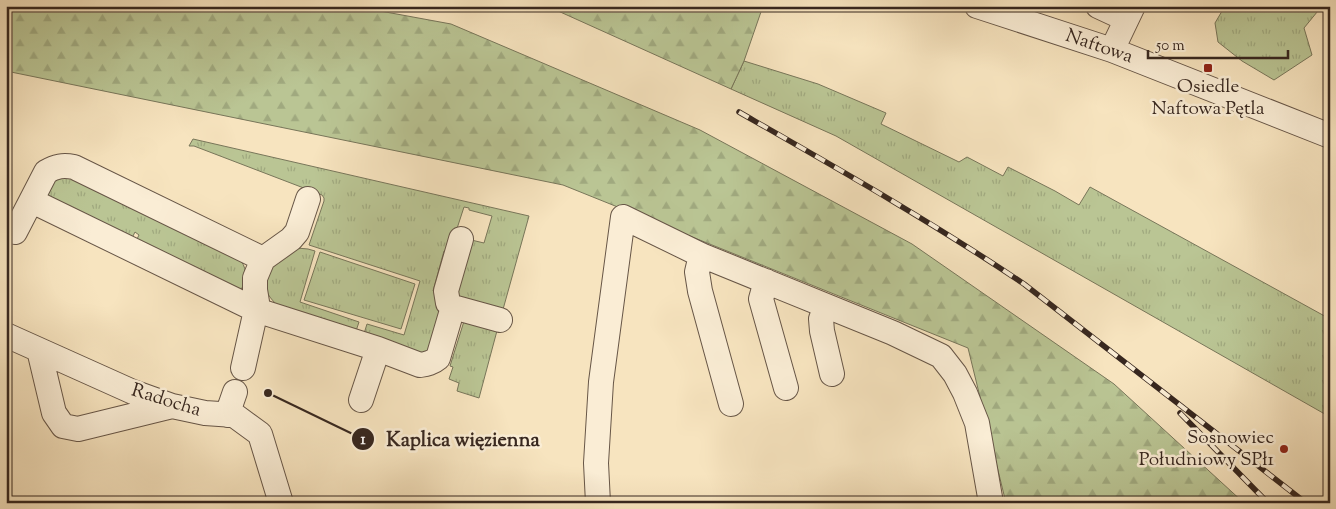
<svg xmlns="http://www.w3.org/2000/svg" width="1336" height="509" font-family="'Sorts Mill Goudy',serif">
<style>
.grass{fill:url(#grass-tufts);stroke:#78765a}
.forest{fill:url(#forest-firs);stroke:#78765a}
.lines{fill:none;stroke-linecap:round;stroke-linejoin:round}
.minor-casing{stroke:#675647;stroke-width:26}
.minor{stroke:#faedd5;stroke-width:24}
.rail-casing{stroke:#37271f;stroke-width:5.5}
.rail{stroke:#faedd5;stroke-width:4;stroke-dasharray:11;stroke-linecap:butt}
.poi-dot{fill:#8f2418;stroke:#faedd5;stroke-width:2}
.labels{text-anchor:middle;dominant-baseline:central;stroke-width:5;stroke-linejoin:round;paint-order:stroke}
.street-label{font-size:19px;fill:#37271f;stroke:#faedd5}
.poi-label{font-size:19px;fill:#37271f;stroke:#faedd5}
.leader{fill:none;stroke:#37271f;stroke-width:2}
.callout-dot{fill:#37271f;stroke:#faedd5;stroke-width:2}
.mark-label{font-size:15px;text-anchor:middle;font-weight:bold;fill:#fff}
.callout-label{font-size:20px;text-anchor:middle;font-weight:bold;fill:#37271f;stroke:#faedd5;stroke-width:5;stroke-linejoin:round;paint-order:stroke}
</style>
<defs>
<pattern id="grass-tufts" width="24" height="20" patternUnits="userSpaceOnUse" patternTransform="scale(1.25)"><rect width="24" height="20" fill="#bac594"/><path d="M3 7l-1-3M5 7V3M7 7l1-3M15 17l-1-3M17 17v-4M19 17l1-3" fill="none" stroke="#a0a97f"/></pattern>
<pattern id="forest-firs" width="22" height="20" patternUnits="userSpaceOnUse" patternTransform="scale(1.25)"><rect width="22" height="20" fill="#bac594"/><path d="M5 1l3.5 6h-7zM16 11l3.5 6h-7z" fill="#a0a97f"/></pattern>
</defs>
<rect width="100%" height="100%" fill="#f7e4bf"/>
<filter id="stains"><feTurbulence type="fractalNoise" baseFrequency=".004" numOctaves="4"/><feColorMatrix values="0 0 0 0 .2 0 0 0 0 .09 0 0 0 0 .02 0 0 0 .5 -.17"/></filter>
<radialGradient id="worn" r=".72"><stop offset=".6" stop-color="#630" stop-opacity="0"/><stop offset="1" stop-color="#630" stop-opacity=".3"/></radialGradient>
<path class="grass" d="M1225,6H1322L1304,28L1312,55L1274,80L1242,61L1218,42L1215,23Z
M744,61L818,84L886,113L881,124L959,162L967,157L1003,176L1008,167L1055,191L1079,205L1090,187L1330,319V417L836,136L731,89Z
M193,139L529,216L502,313L452,298L467,239L484,243L492,216L469,210V208L464,207L450,250L444,251L433,291L441,295L443,311L430,350L421,355L362,340L367,324L404,335L420,281L309,245L324,201V198L322,195L194,146H189Z
M65,175L241,261C248,270 246,282 240,291L134,245L139,235L135,232L130,242L42,193L49,181Z
M297,248L308,249L315,251L300,302L359,322L354,337L277,305C263,291 264,286 268,267Z
M320,252L415,284L401,329L304,300Z
M465,318L498,327L479,398L457,391L459,383L449,379L453,367L450,366Z"/>
<path class="forest" d="M6,6H353L451,24L700,130L912,244L1114,384L1244,503H1006L968,348L563,185L6,71Z
M547,6H763L744,61L731,89Z"/>
<g class="lines">
<defs>
<path id="minor" d="M977,6L1112,50L1330,136
M1098,6L1126,19
M1112,50L1133,6
M32,201L256,310L378,349L420,365C427,364 432,363 438,358L453,307L448,303L446,291L461,239
M15,232L46,172C56,166 63,165 74,167L263,259
M701,255L697,272L700,291L731,404
M766,281L761,299L786,388
M826,306L821,319L822,331L832,374
M453,307L500,320
M6,335L133,392L172,406L205,413L234,415L260,434L281,503
M39,350L54,413L63,426L78,429L172,406
M243,368L256,310L257,302L255,290V278L263,259L291,239L297,232L308,199
M361,400L378,349
M227,415L235,392
M598,503L596,463L601,382L623,217L701,255L893,333L941,356L955,374L965,393L977,423L991,503"/>
</defs>
<use href="#minor" class="minor-casing"/>
<use href="#minor" class="minor"/>
<defs>
<path id="rail" d="M739,112C835,167 932,222 1024,284L1306,503
M1180,413L1268,503"/>
</defs>
<use href="#rail" class="rail-casing"/>
<use href="#rail" class="rail"/>
</g>
<g class="poi-dot">
<rect x="1203" y="63" width="10" height="10" rx="2.5"/>
<circle cx="1284" cy="449" r="5"/>
</g>
<g class="labels">
<g class="street-label">
<text transform="translate(1099 47) rotate(19)">Naftowa</text>
<text transform="translate(166 401) rotate(17)">Radocha</text>
</g>
<g class="poi-label">
<text x="1208" y="87">Osiedle<tspan x="1208" dy="22">Naftowa Pętla</tspan></text>
<text x="1274" y="438" text-anchor="end">Sosnowiec<tspan x="1274" dy="22">Południowy SPł1</tspan></text>
</g>
</g>
<path class="leader" d="M268 393L363 439"/>
<g class="callout-dot">
<circle cx="268" cy="393" r="5"/>
<circle cx="363" cy="439" r="12"/>
</g>
<g class="mark-label">
<text x="363" y="444">1</text>
</g>
<g class="callout-label">
<text x="463" y="446">Kaplica więzienna</text>
</g>
<rect width="1336" height="509" fill="none" stroke="#f7e4bf" stroke-width="25"/>
<rect x="8" y="8" width="1321" height="494" fill="none" stroke="#37271f" stroke-width="2.5"/>
<rect x="12" y="12" width="1311" height="484" fill="none" stroke="#37271f"/>
<path d="M1148 50v8h140v-8" fill="none" stroke="#37271f" stroke-width="2.5"/>
<text x="1156" y="50" font-size="15" fill="#37271f" stroke="#faedd5" stroke-width="4" paint-order="stroke">50 m</text>
<rect width="100%" height="100%" filter="url(#stains)"/>
<rect width="100%" height="100%" fill="url(#worn)"/>
</svg>
